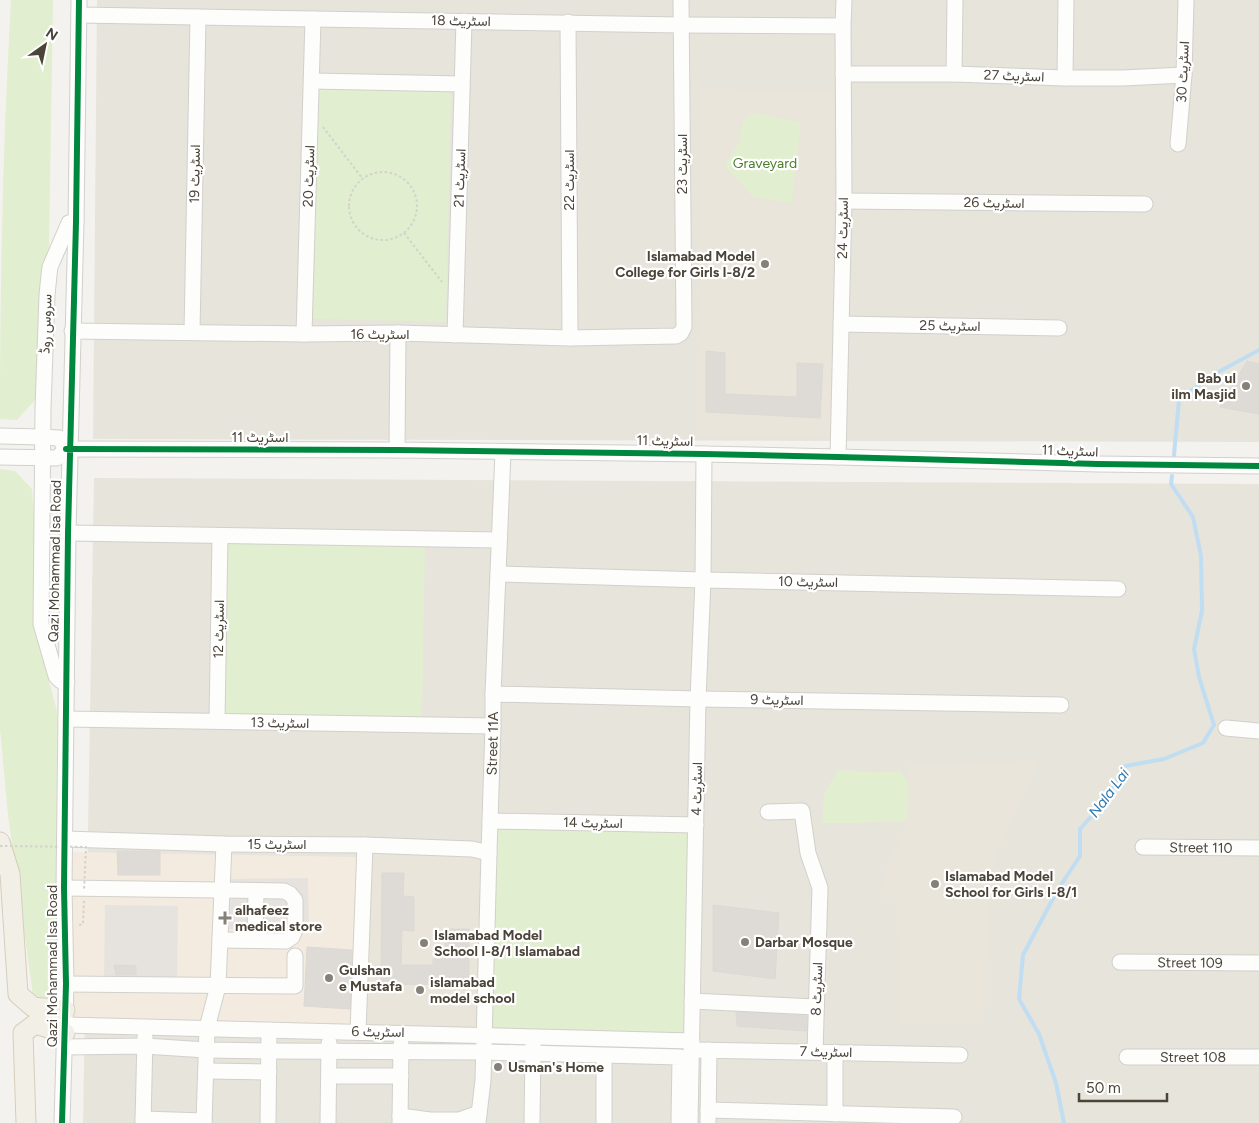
<svg xmlns="http://www.w3.org/2000/svg" width="1259" height="1123" font-family="Figtree,Vazirmatn,sans-serif">
<style>
.residential{fill:#e7e4dc}
.commercial{fill:#f3ebdf}
.education{fill:#eae5da}
.green{fill:#e1eecf}
.parking{fill:#e6e3df}
.lines{fill:none;stroke-linecap:round;stroke-linejoin:round}
.stream{stroke:#c0ddf1;stroke-width:4}
.building{fill:#dedbd6;stroke:#dcd9d4}
.minor-casing{stroke:#d2d0cb;stroke-width:17}
.major-casing{stroke:#d6cebb;stroke-width:21}
.path{stroke:#d3d2cc;stroke-width:2;stroke-dasharray:2.5 2.5;stroke-linecap:butt}
.minor{stroke:#fdfdfc;stroke-width:15}
.major{stroke:#f2efe6;stroke-width:19}
.path-bridge{stroke:#d3d2cc;stroke-width:2;stroke-dasharray:2.5 2.5;stroke-linecap:butt}
.cycleway-casing{stroke:#fff;stroke-width:9}
.cycleway{stroke:#00873e;stroke-width:6}
.poi-dot{fill:#868178;stroke:#fff;stroke-width:2}
.labels{text-anchor:middle;dominant-baseline:central;stroke-width:4.5;stroke-linejoin:round;paint-order:stroke}
.street-label{font-size:14px;fill:#4b4439;stroke:#fff}
.park-label{font-size:14px;fill:#4a7f2a;stroke:#fff}
.poi-label{font-size:14px;font-weight:bold;fill:#4b4439;stroke:#fff;text-anchor:start}
.water-label{font-size:15px;font-style:italic;fill:#2e7ab2;stroke:#fff}
</style>
<rect width="100%" height="100%" fill="#f4f2ee"/>
<path class="residential" d="M97,0H1259V442L93,439Z
M94,478L1259,484V1123H83Z"/>
<path class="commercial" d="M71,852L360,857L354,1026L68,1021Z"/>
<path class="education" d="M698,89L833,90L832,437H697Z
M1023,761L1039,762L1008,827L988,875L990,916L985,966V1009L983,1024L898,1023L897,907L880,894L889,859L904,835L910,763H959Z
M365,845L489,853L485,1035L358,1032Z"/>
<path class="green" d="M11,0H53L49,247L35,400L17,420L0,419C0,279 3,140 11,0Z
M318,85L451,88L446,322L313,319Z
M755,113L801,122L792,203L753,197L724,165L739,143L743,120Z
M0,469L15,471L32,489L35,532L34,626L57,711L56,1001L33,995L8,815L0,729Z
M225,541L425,544L422,717L221,716Z
M838,770L872,772L901,771L909,784L906,821L857,823H822L824,794Z
M490,821L696,825L689,1033L487,1030Z"/>
<path class="parking" d="M308,878L309,929H228V879Z
M105,905L178,906L177,982L104,981Z"/>
<g class="lines">
<path class="stream" d="M1174,455L1179,400L1211,376L1259,350
M1064,1123L1056,1083L1039,1034L1019,999L1023,955L1057,891L1080,856V829L1106,800L1125,766L1164,759L1203,743L1214,725L1199,677L1194,649L1202,611L1201,556L1193,517L1171,484L1172,476"/>
</g>
<path class="building" d="M706,351L725,353V394L797,397V363L823,364L820,418L706,412Z
M1247,361L1259,364V414L1220,407Z
M117,851H160V875H118Z
M382,873H404L403,896L414,897V931L402,930L401,965H433V959H445L446,929H469V985L381,984Z
M713,905L779,913L775,979L713,971Z
M307,947L352,950L350,1009L304,1006Z
M114,965L136,966V975H116Z
M736,1012L807,1016L806,1031L737,1026Z"/>
<g class="lines">
<defs>
<g id="minor">
<path d="M79,15L681,25L843,26"/>
<path d="M568,22L570,338"/>
<path d="M843,74H954L1065,78H1123L1184,75"/>
<path d="M954,74L955,0"/>
<path d="M1065,78L1066,0"/>
<path d="M312,81L462,84"/>
<path d="M1178,144L1184,75L1186,0"/>
<path d="M844,201L1145,204"/>
<path d="M841,324L1059,328"/>
<path d="M72,331L304,334L398,333L570,338L676,336L681,333L684,327L681,0"/>
<path d="M192,332L198,17"/>
<path d="M304,334L313,19"/>
<path d="M455,335L464,21"/>
<path d="M0,436L42,437L59,438L66,449"/>
<path d="M66,449L397,450L704,454L838,457L1098,464L1259,466"/>
<path d="M397,450L398,333"/>
<path d="M0,457L57,458L66,449"/>
<path d="M838,457L844,201L843,26L844,0"/>
<path d="M68,533L499,540"/>
<path d="M498,574L703,580L1118,589"/>
<path d="M67,682C61,682 59,680 56,676L41,624L43,408L47,295L49,275L50,267L69,223L76,222"/>
<path d="M493,694L698,699L1061,705"/>
<path d="M66,719L493,726"/>
<path d="M217,721L220,536"/>
<path d="M1226,728L1259,731"/>
<path d="M768,812L802,811L808,853L820,888L815,1052"/>
<path d="M490,821L696,825"/>
<path d="M65,839L224,844L365,845L472,849L489,853"/>
<path id="s1" d="M1143,847L1259,848"/>
<path d="M64,888L284,891L290,894L295,900V930L292,937L286,941L220,940"/>
<path d="M255,940L256,891"/>
<path id="s2" d="M1120,962L1259,963"/>
<path d="M66,984L295,986V956"/>
<path d="M692,1001L816,1007"/>
<path d="M65,1025L692,1041"/>
<path d="M358,1032L365,845"/>
<path d="M64,1047L145,1046L206,1050L269,1051L484,1052L680,1057L679,1123"/>
<path d="M691,1050L960,1055"/>
<path d="M604,1056V1123"/>
<path id="s3" d="M1127,1057H1259"/>
<path d="M206,1071L269,1072"/>
<path d="M329,1076H401"/>
<path d="M708,1110L954,1117"/>
<path d="M835,1114V1052"/>
<path d="M400,1116L430,1120H459L479,1113"/>
<path d="M143,1119L204,1121"/>
<path d="M62,1123L66,984L64,888L68,533L76,222L79,0"/>
<path d="M143,1123L145,1037"/>
<path d="M204,1123L207,1028L218,986L224,844"/>
<path d="M268,1123L269,1030"/>
<path d="M328,1123L329,1043"/>
<path d="M400,1123L401,1044"/>
<path id="s4" d="M478,1123L483,1080L489,853L493,726V694L503,452"/>
<path d="M532,1123L533,1045"/>
<path d="M690,1123L698,699L703,580L704,454"/>
<path d="M708,1123L709,1050"/>
</g>
<path id="major" d="M0,842L10,874L18,994L33,1007L65,1010
M26,1123L23,1033L35,1024L65,1033"/>
</defs>
<use href="#minor" class="minor-casing"/>
<use href="#major" class="major-casing"/>
<path class="path" d="M323,127L362,178
M349 206a34 34 0 1 1 68 0a34 34 0 1 1-68 0Z
M404,233L442,282
M79,925L83,924L84,901"/>
<use href="#minor" class="minor"/>
<use href="#major" class="major"/>
<path class="path-bridge" d="M0,846L86,847L84,891"/>
<defs>
<path id="cycleway" d="M66,449L397,450L704,454L838,457L1098,464L1259,466
M62,1123L66,984L64,888L68,533L76,222L79,0"/>
</defs>
<use href="#cycleway" class="cycleway-casing"/>
<use href="#cycleway" class="cycleway"/>
</g>
<g class="poi-dot">
<circle cx="765" cy="264" r="5"/>
<circle cx="1246" cy="386" r="5"/>
<circle cx="935" cy="884" r="5"/>
<path d="M222.5 910.5h5v5h5v5h-5v5h-5v-5h-5v-5h5z"/>
<circle cx="745" cy="942" r="5"/>
<circle cx="424" cy="943" r="5"/>
<circle cx="329" cy="978" r="5"/>
<circle cx="420" cy="990" r="5"/>
<circle cx="498" cy="1067" r="5"/>
</g>
<g class="labels">
<g class="street-label">
<text transform="translate(461 21) rotate(1)">اسٹریٹ 18</text>
<text transform="translate(1183 72) rotate(-87)">اسٹریٹ 30</text>
<text transform="translate(1014 76) rotate(2)">اسٹریٹ 27</text>
<text transform="translate(682 164) rotate(-90)">اسٹریٹ 23</text>
<text transform="translate(195 174) rotate(-89)">اسٹریٹ 19</text>
<text transform="translate(309 176) rotate(-88)">اسٹریٹ 20</text>
<text transform="translate(460 178) rotate(-88)">اسٹریٹ 21</text>
<text transform="translate(569 180) rotate(-90)">اسٹریٹ 22</text>
<text transform="translate(994 203) rotate(1)">اسٹریٹ 26</text>
<text transform="translate(843 228) rotate(-89)">اسٹریٹ 24</text>
<text transform="translate(46 324) rotate(-88)">سروس روڈ</text>
<text transform="translate(950 326) rotate(1)">اسٹریٹ 25</text>
<text x="380" y="334">اسٹریٹ 16</text>
<text x="260" y="437">اسٹریٹ 11</text>
<text transform="translate(665 441) rotate(1)">اسٹریٹ 11</text>
<text transform="translate(1070 451) rotate(2)">اسٹریٹ 11</text>
<text transform="translate(55 561) rotate(-89)">Qazi Mohammad Isa Road</text>
<text transform="translate(808 582) rotate(1)">اسٹریٹ 10</text>
<text transform="translate(219 629) rotate(-89)">اسٹریٹ 12</text>
<text transform="translate(777 700) rotate(1)">اسٹریٹ 9</text>
<text transform="translate(280 723) rotate(1)">اسٹریٹ 13</text>
<text stroke="none"><textPath href="#s4" startOffset="380">Street 11A</textPath></text>
<text transform="translate(697 789) rotate(-89)">اسٹریٹ 4</text>
<text transform="translate(593 823) rotate(1)">اسٹریٹ 14</text>
<text x="277" y="844">اسٹریٹ 15</text>
<text stroke="none"><textPath href="#s1" startOffset="58">Street 110</textPath></text>
<text stroke="none"><textPath href="#s2" startOffset="70">Street 109</textPath></text>
<text transform="translate(52 966) rotate(-90)">Qazi Mohammad Isa Road</text>
<text transform="translate(817 989) rotate(-88)">اسٹریٹ 8</text>
<text transform="translate(378 1032) rotate(1)">اسٹریٹ 6</text>
<text transform="translate(826 1052) rotate(1)">اسٹریٹ 7</text>
<text stroke="none"><textPath href="#s3" startOffset="66">Street 108</textPath></text>
</g>
<g class="park-label">
<text x="765" y="163">Graveyard</text>
</g>
<g class="poi-label">
<text x="755" y="256" text-anchor="end">Islamabad Model<tspan x="755" dy="16">College for Girls I-8/2</tspan></text>
<text x="1236" y="378" text-anchor="end">Bab ul<tspan x="1236" dy="16">ilm Masjid</tspan></text>
<text x="945" y="876">Islamabad Model<tspan x="945" dy="16">School for Girls I-8/1</tspan></text>
<text x="235" y="910">alhafeez<tspan x="235" dy="16">medical store</tspan></text>
<text x="434" y="935">Islamabad Model<tspan x="434" dy="16">School I-8/1 Islamabad</tspan></text>
<text x="755" y="942">Darbar Mosque</text>
<text x="339" y="970">Gulshan<tspan x="339" dy="16">e Mustafa</tspan></text>
<text x="430" y="982">islamabad<tspan x="430" dy="16">model school</tspan></text>
<text x="508" y="1067">Usman's Home</text>
</g>
<g class="water-label">
<text transform="translate(1109 793) rotate(-53)">Nala Lai</text>
</g>
</g>
<g transform="translate(45 45) rotate(33)" stroke="#ffffff" stroke-width="4" paint-order="stroke">
<path d="M0-4L9 19L0 12L-9 19Z" fill="#4b4439"/>
<text y="-8" font-size="14" font-weight="bold" text-anchor="middle" fill="#4b4439">N</text>
</g>
<path d="M1079 1093v8h88v-8" fill="none" stroke="#4b4439" stroke-width="2.5"/>
<text x="1086" y="1093" font-size="15" fill="#4b4439" stroke="#ffffff" stroke-width="4" paint-order="stroke">50 m</text>
</svg>
